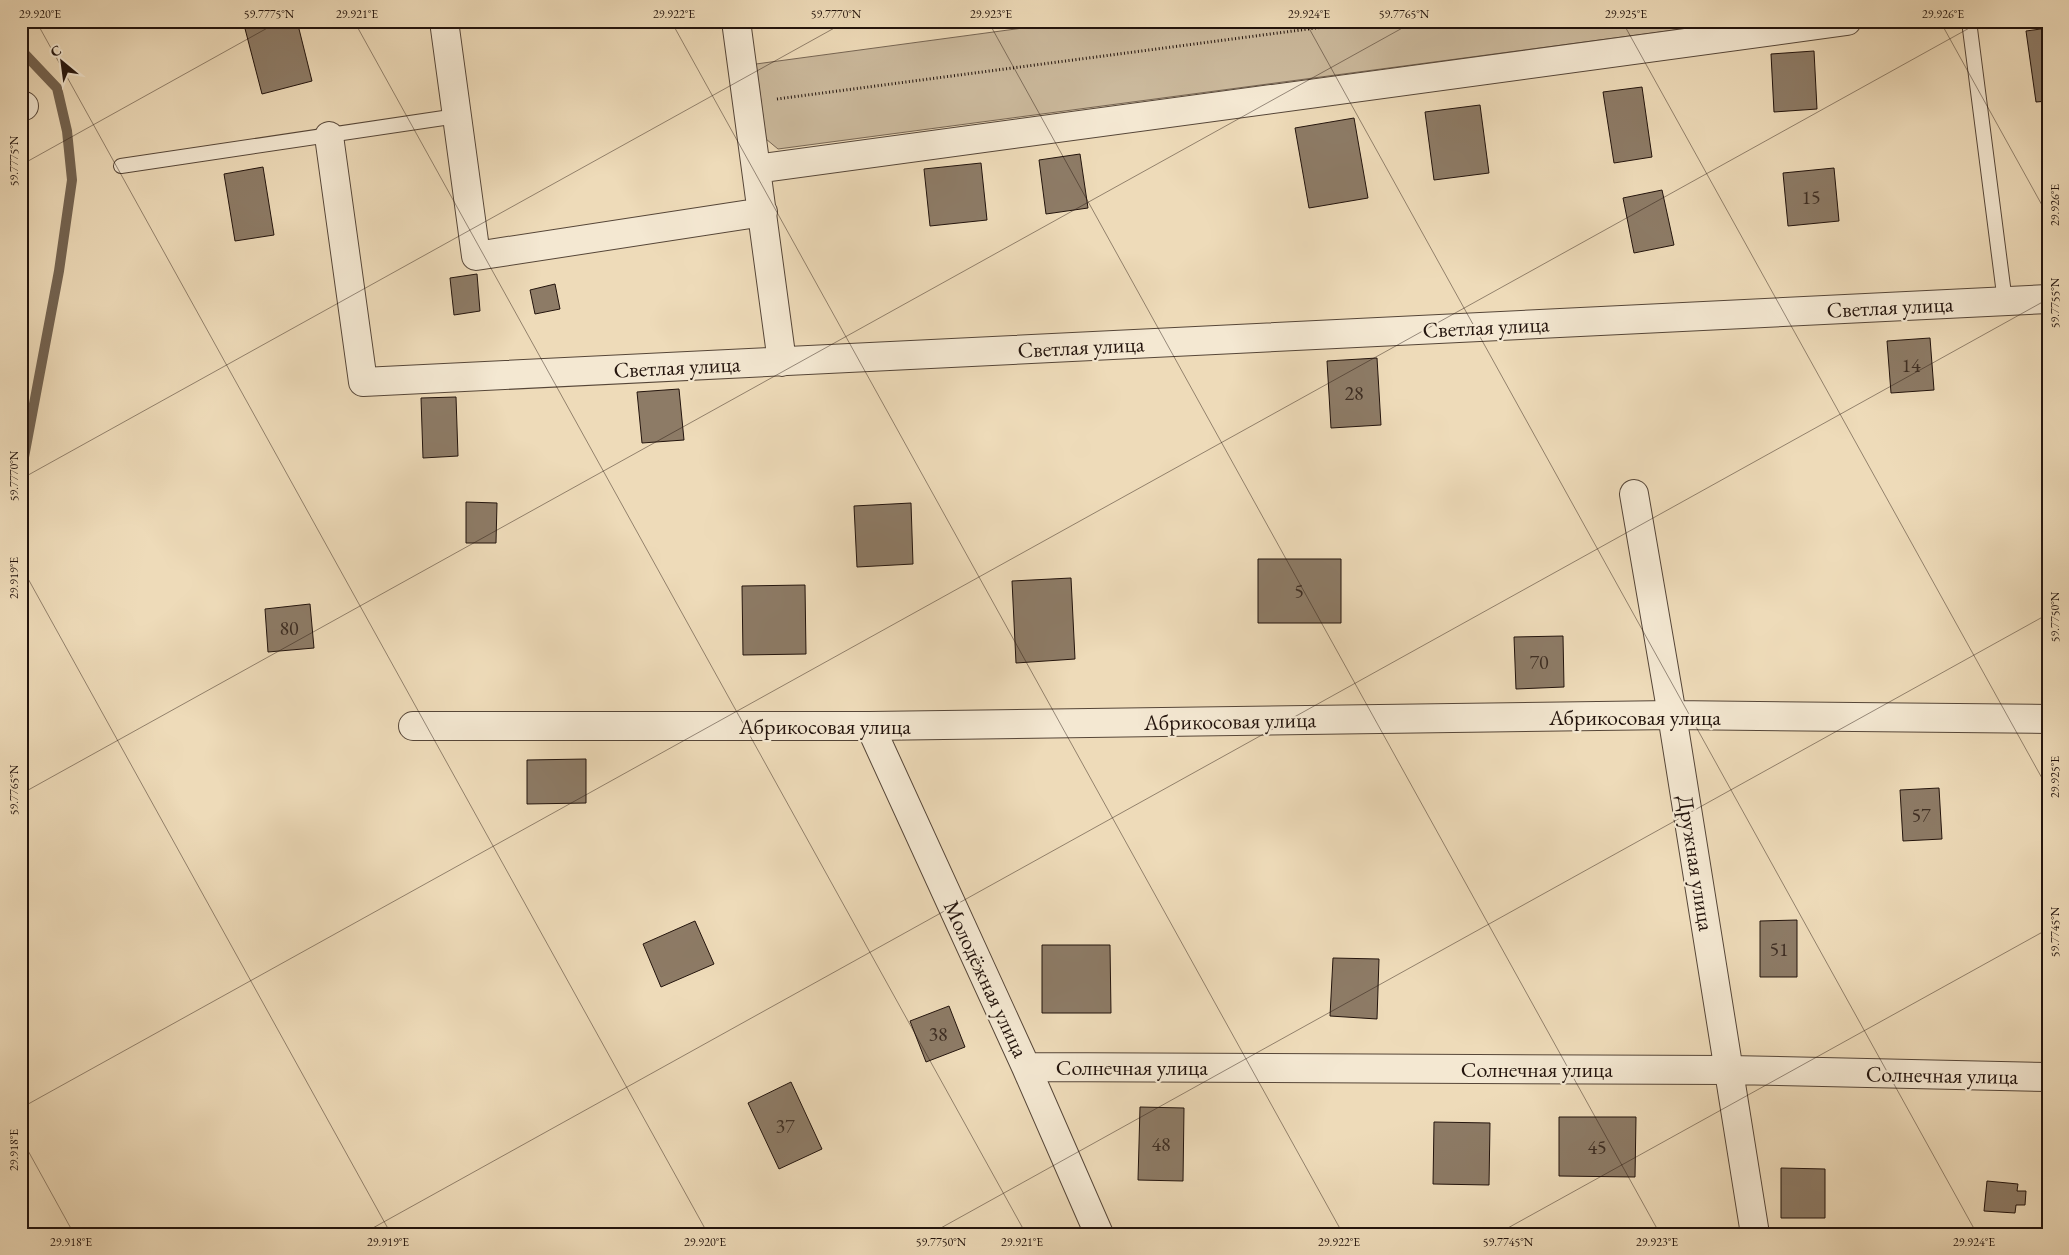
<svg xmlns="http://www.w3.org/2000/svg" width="2069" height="1255" font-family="'EB Garamond',serif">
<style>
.green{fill:#cbb99c;stroke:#776654}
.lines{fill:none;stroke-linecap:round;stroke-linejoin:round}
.stream{stroke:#736351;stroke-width:10}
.building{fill:#8d7b66;stroke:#23140d}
.service-casing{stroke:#564638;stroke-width:16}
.minor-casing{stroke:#564638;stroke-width:30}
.path{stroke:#23140d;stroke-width:3;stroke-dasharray:1 2.5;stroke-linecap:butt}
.service{stroke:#f4e8d2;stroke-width:14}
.minor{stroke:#f4e8d2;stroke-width:28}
.ticks{fill:none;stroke:#23140d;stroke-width:1;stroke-opacity:0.45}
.labels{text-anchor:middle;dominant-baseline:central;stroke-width:4.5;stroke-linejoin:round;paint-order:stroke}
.number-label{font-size:20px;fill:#3e2e23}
.street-label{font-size:22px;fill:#23140d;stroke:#f4e8d2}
.neatline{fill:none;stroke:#23140d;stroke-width:2}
.ticks-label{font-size:12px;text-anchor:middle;fill:#23140d}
</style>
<rect width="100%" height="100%" fill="#eedbb9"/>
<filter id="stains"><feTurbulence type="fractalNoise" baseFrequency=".004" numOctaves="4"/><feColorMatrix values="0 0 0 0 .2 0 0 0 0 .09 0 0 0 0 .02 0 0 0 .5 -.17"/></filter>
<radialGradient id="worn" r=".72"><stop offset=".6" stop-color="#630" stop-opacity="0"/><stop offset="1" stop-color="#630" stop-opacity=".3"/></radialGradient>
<path class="green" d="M1075,21H1743L778,149L766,139L756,64Z"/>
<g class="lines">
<path class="stream" d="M21,50L57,88L67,131L72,180L59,271L21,473"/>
</g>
<path class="building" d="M243,21H297L312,81L262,94Z
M2048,28V101L2036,102L2026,31Z
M1814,51L1817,109L1774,112L1771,54Z
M1642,87L1652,157L1614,163L1603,92Z
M1480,105L1489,173L1434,180L1425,112Z
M1354,118L1368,198L1309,208L1295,128Z
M1080,154L1088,208L1046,214L1039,160Z
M981,163L987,220L930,226L924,169Z
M263,167L274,235L235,241L224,174Z
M1834,168L1839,221L1788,226L1783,173Z
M1662,190L1674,245L1634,253L1623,198Z
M477,274L480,311L454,315L450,278Z
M555,284L560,309L535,314L530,290Z
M1930,338L1934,390L1891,393L1887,341Z
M1377,358L1381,425L1331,428L1327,361Z
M679,389L684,440L642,443L637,392Z
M456,397L458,456L423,458L421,398Z
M466,502L497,503L496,543H466Z
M911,503L913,564L857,567L854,506Z
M1258,559H1341V623H1258Z
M1071,578L1075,659L1016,663L1012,581Z
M805,585L806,654L743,655L742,586Z
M310,604L314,648L268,652L265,609Z
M1563,636L1564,687L1516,689L1514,637Z
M586,759V803L527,804V760Z
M1939,788L1942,839L1903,841L1900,790Z
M1797,920V977H1760V921Z
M695,921L714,964L661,987L643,944Z
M1042,945H1110L1111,1013H1042Z
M1333,958L1379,959L1377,1019L1330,1016Z
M949,1006L965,1047L926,1062L910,1021Z
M791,1082L822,1149L779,1169L748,1103Z
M1140,1107L1184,1108L1183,1181L1138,1180Z
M1559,1117H1636L1635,1177L1559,1176Z
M1434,1122L1490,1123L1489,1185L1433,1184Z
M1781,1168L1825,1169V1218H1781Z
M1987,1181L2018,1184L2017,1191H2026L2025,1205H2016L2015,1213L1984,1211Z
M857,1229L859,1234H848Z"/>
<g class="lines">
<defs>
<path id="service" d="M1969,21L2005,302
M121,166L457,116"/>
<path id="minor" d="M444,21L476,256L763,212
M736,21L782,362
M21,106H24
M329,136L363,382L2048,299
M756,169L1847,21
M1634,494L1672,715L1755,1234
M413,726H870L1672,715L2048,719
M870,726L1026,1067L1099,1234
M1026,1067L1729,1070L2048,1077"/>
</defs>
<use href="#service" class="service-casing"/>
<use href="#minor" class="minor-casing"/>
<path class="path" d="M777,99L1369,21"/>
<use href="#service" class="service"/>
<use href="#minor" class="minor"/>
</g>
<path class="ticks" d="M36,21L708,1234M354,21L1026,1234M671,21L1343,1234M988,21L1660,1234M1305,21L1977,1234M1622,21L2048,789M1940,21L2048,216M21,165L280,21M21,479L847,21M21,566L391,1234M21,794L1415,21M21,1108L1982,21M21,1138L74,1234M362,1234L2048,299M930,1234L2048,614M1497,1234L2048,929"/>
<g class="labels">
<g class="number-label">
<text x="1811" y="197">15</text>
<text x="1911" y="365">14</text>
<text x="1354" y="393">28</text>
<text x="1299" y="591">5</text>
<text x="289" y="628">80</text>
<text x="1539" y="662">70</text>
<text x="1921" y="815">57</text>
<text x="1779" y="949">51</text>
<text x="938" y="1034">38</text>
<text x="785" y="1126">37</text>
<text x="1161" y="1144">48</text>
<text x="1597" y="1147">45</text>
</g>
<g class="street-label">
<text transform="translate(1890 307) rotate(-3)">Светлая улица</text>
<text transform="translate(1486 327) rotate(-3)">Светлая улица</text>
<text transform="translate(1081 347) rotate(-3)">Светлая улица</text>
<text transform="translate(677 367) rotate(-3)">Светлая улица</text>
<text x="1635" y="717">Абрикосовая улица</text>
<text transform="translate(1230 721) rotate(-1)">Абрикосовая улица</text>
<text x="825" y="726">Абрикосовая улица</text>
<text transform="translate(1696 863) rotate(81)">Дружная улица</text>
<text transform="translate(986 979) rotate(65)">Молодёжная улица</text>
<text x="1132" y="1067">Солнечная улица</text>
<text x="1537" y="1069">Солнечная улица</text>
<text transform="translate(1942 1075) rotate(1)">Солнечная улица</text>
</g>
</g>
<rect width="2069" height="1255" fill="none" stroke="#eedbb9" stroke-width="55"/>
<g transform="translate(62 62) rotate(331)" stroke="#f4e8d2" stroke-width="4" paint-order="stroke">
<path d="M0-4L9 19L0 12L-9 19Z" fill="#23140d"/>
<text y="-8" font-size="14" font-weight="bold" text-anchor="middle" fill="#23140d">С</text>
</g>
<rect x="28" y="28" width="2014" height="1200" class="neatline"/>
<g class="ticks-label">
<text x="40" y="18">29.920°E</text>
<text x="269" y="18">59.7775°N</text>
<text x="357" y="18">29.921°E</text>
<text x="674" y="18">29.922°E</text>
<text x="836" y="18">59.7770°N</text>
<text x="991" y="18">29.923°E</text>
<text x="1309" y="18">29.924°E</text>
<text x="1404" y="18">59.7765°N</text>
<text x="1626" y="18">29.925°E</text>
<text x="1943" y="18">29.926°E</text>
<text transform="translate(14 161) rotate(-90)" y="4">59.7775°N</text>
<text transform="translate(2055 205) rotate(-90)" y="4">29.926°E</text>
<text transform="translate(2055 303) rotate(-90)" y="4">59.7755°N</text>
<text transform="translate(14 476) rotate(-90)" y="4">59.7770°N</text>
<text transform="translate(14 578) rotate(-90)" y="4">29.919°E</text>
<text transform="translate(2055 617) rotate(-90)" y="4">59.7750°N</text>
<text transform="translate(2055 777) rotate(-90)" y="4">29.925°E</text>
<text transform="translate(14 790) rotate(-90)" y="4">59.7765°N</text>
<text transform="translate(2055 932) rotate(-90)" y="4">59.7745°N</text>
<text transform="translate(14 1150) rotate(-90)" y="4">29.918°E</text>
<text x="71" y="1246">29.918°E</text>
<text x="388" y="1246">29.919°E</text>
<text x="705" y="1246">29.920°E</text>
<text x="941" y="1246">59.7750°N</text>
<text x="1022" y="1246">29.921°E</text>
<text x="1339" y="1246">29.922°E</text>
<text x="1508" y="1246">59.7745°N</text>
<text x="1657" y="1246">29.923°E</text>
<text x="1974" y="1246">29.924°E</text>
</g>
<rect width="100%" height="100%" filter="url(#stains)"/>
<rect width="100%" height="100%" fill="url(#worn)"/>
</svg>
